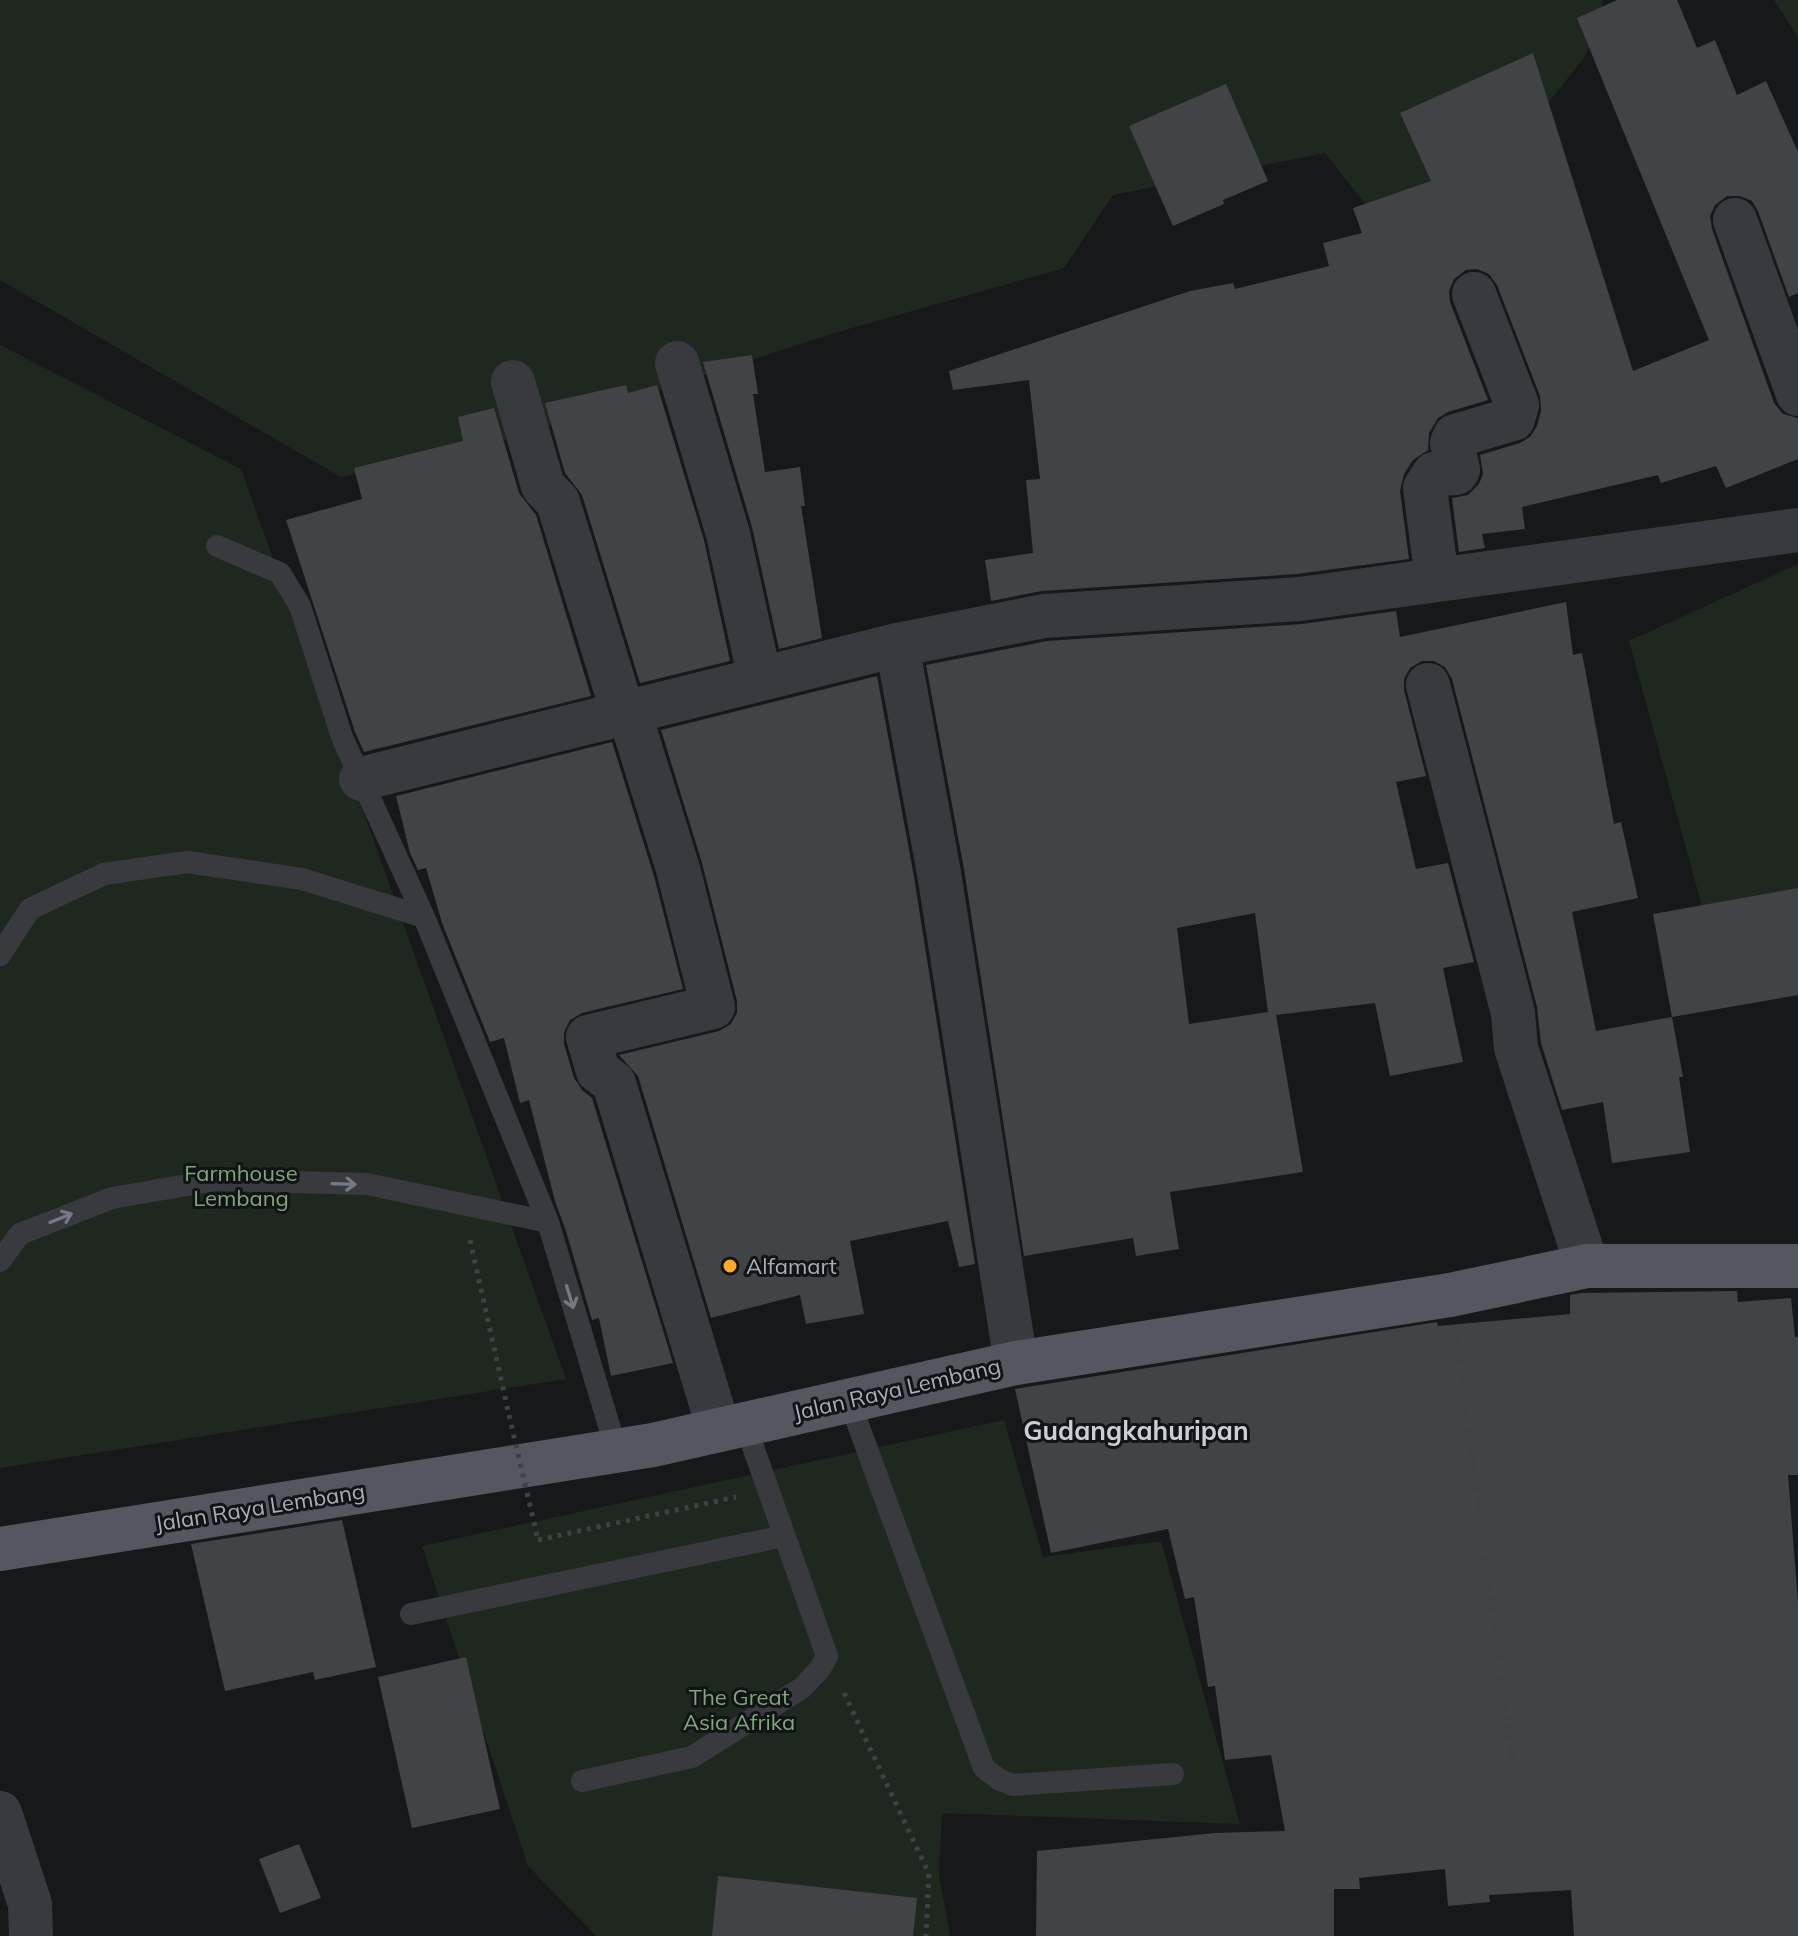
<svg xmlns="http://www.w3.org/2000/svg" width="1798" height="1936" font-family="Mulish,sans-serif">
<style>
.green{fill:#1f281f}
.building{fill:#414347;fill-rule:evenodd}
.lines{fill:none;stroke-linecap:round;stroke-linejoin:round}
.path{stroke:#3e4146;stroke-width:5;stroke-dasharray:4 6;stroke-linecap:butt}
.lane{stroke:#383a3f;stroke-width:22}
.street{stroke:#383a3f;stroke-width:44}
.primary{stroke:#54575f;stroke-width:44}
.path-bridge{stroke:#3e4146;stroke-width:5;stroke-dasharray:4 6;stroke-linecap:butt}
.oneway{stroke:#767a83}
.poi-dot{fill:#ffa82a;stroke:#121315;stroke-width:3}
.labels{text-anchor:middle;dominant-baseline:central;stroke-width:6;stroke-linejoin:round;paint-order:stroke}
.park-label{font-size:22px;fill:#7ea77e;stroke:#121315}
.poi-label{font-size:22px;fill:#a8afbb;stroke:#121315;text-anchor:start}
.street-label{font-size:22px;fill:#a8afbb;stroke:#121315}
.quarter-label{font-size:26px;font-weight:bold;fill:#caced6;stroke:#121315}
</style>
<rect width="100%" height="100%" fill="#17181a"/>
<path class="green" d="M0,0H1603L1586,55L1484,184L1381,224L1325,153L1113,195L1064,268L838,332L479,448L341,477L0,280Z
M1774,0H1798V37Z
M0,345L241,469L566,1379L0,1468Z
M1798,564V901L1706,921L1629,641Z
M1004,1420L1043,1557L1161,1541L1240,1824L942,1813L939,1875L950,1936H596L528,1866L422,1546Z"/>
<path class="building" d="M1617,0H1677L1697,48L1715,40L1737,95L1766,81L1798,152V293L1789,297L1758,211L1752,201L1740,196H1727L1715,205L1710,216L1712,229L1774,403L1783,414L1798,418V459L1726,488L1716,466L1661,483L1658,475L1522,507L1525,529L1482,534L1485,548L1459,552L1452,498L1468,495L1479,484L1483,474L1480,455L1520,443L1530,437L1537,426L1541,411L1540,396L1497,285L1489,274L1477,269L1466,270L1454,279L1449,291L1450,302L1488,400L1448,412L1438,418L1429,433L1428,450L1413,460L1404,474L1400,491L1409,559L1297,574L1042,591L991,601L985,560L1033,553L1026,480L1040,479L1029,380L953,390L949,371L1190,291L1233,283L1235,289L1329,266L1323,243L1362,233L1353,208L1431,181L1400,113L1533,53L1633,371L1709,340L1577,18Z
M1226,84L1268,181L1223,200L1224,204L1173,226L1129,126Z
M752,355L758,394H753L765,472L800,467L805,506H801L822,638L779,649L752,527L703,362Z
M626,385L628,393L657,385L704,540L730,661L640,683L582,495L565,473L545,403Z
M494,408L519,493L536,515L591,696L364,752L355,732L286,520L362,499L354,468L463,441L458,417Z
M1566,602L1573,655L1582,653L1614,824L1621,822L1638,898L1572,912L1596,1031L1672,1017L1683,1077H1679L1690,1152L1612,1163L1603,1102L1562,1110L1541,1043L1537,1007L1452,679L1445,667L1434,661H1422L1410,668L1404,679V690L1426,776L1396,782L1416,869L1448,863L1474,962L1443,968L1463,1062L1390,1076L1375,1003L1276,1015L1303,1172L1170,1192L1179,1249L1136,1256L1133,1238L1024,1256L964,869L926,665L1047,641L1302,624L1396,611L1400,637ZM1255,913L1268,1012L1189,1024L1177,928Z
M877,676L914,877L975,1264L959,1267L948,1221L850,1241L864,1314L806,1324L800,1295L711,1318L638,1076L619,1055L719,1031L731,1024L737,1013V1001L702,863L661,730Z
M612,742L654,876L683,989L582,1013L570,1020L564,1032V1044L574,1078L582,1090L592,1098L673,1363L611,1376L599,1318L592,1320L566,1231L555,1201L529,1100L520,1103L504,1038L490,1042L442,923L426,868L418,870L410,853L396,796Z
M1798,888V995L1672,1017L1653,914Z
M1737,1291L1738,1302L1791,1298L1795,1337H1798V1475H1788L1798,1602V1936H1574L1571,1890L1489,1895L1490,1902L1448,1906L1445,1869L1359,1878L1360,1889H1334V1936H1036L1037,1851L1215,1833L1285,1831L1271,1755L1225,1760L1215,1686L1208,1687L1194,1597L1185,1599L1168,1529L1051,1553L1015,1389L1437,1322L1438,1326L1570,1314V1295L1582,1293Z
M342,1520L376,1667L315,1680L313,1672L225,1691L191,1544Z
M466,1657L500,1809L412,1828L378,1677Z
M299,1844L321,1898L280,1913L259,1859Z
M718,1876L917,1898L913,1936H712Z"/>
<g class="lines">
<path class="path" d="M470,1240L509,1415
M1456,1339L1514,1772
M538,1540L736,1497
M844,1693L929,1874L926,1936"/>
<path class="lane" d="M217,546L280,573L300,606L342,737L424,917L548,1222L616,1449
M0,955L30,909L104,874L187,862L302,879L424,917
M0,1261L20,1234L112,1198L216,1180L367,1184L548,1222
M849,1400L984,1768L1000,1780L1013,1785L1173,1774
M411,1614L784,1536
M582,1781L692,1757L802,1688L820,1669L827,1656L745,1424"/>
<path class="street" d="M1735,220L1798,394
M677,363L728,534L760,679
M513,382L543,486L558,502L623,713
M1437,579L1425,488L1434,474L1456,473L1458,470L1452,443L1455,436L1513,419L1517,405L1474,294
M897,645L939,873L1016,1363
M1428,685L1513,1013L1516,1048L1587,1266
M629,712L678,869L713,1007L588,1037L598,1071L614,1083L719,1430
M361,779L897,645L1044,616L1300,599L1798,530
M0,1813L30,1904L31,1936"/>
<path class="primary" d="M0,1549L653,1445L1016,1363L1450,1295L1587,1266H1798"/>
<path class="path-bridge" d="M509,1415L538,1540"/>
</g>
<defs><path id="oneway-shaft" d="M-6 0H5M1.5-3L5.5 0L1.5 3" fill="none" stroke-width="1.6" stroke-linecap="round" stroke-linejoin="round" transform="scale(2)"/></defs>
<g class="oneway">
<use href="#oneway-shaft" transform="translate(344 1184) rotate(2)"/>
<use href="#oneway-shaft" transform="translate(61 1218) rotate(-22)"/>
<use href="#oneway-shaft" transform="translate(570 1297) rotate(73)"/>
</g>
<circle class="poi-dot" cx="730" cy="1266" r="8"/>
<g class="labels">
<g class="park-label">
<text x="241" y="1173">Farmhouse<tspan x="241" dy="25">Lembang</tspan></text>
<text x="739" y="1697">The Great<tspan x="739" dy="25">Asia Afrika</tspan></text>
</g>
<g class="poi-label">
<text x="746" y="1266">Alfamart</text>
</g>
<g class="street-label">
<text transform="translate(897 1389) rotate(-13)">Jalan Raya Lembang</text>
<text transform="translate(260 1507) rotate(-9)">Jalan Raya Lembang</text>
</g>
<g class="quarter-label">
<text x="1136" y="1430">Gudangkahuripan</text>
</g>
</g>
</svg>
